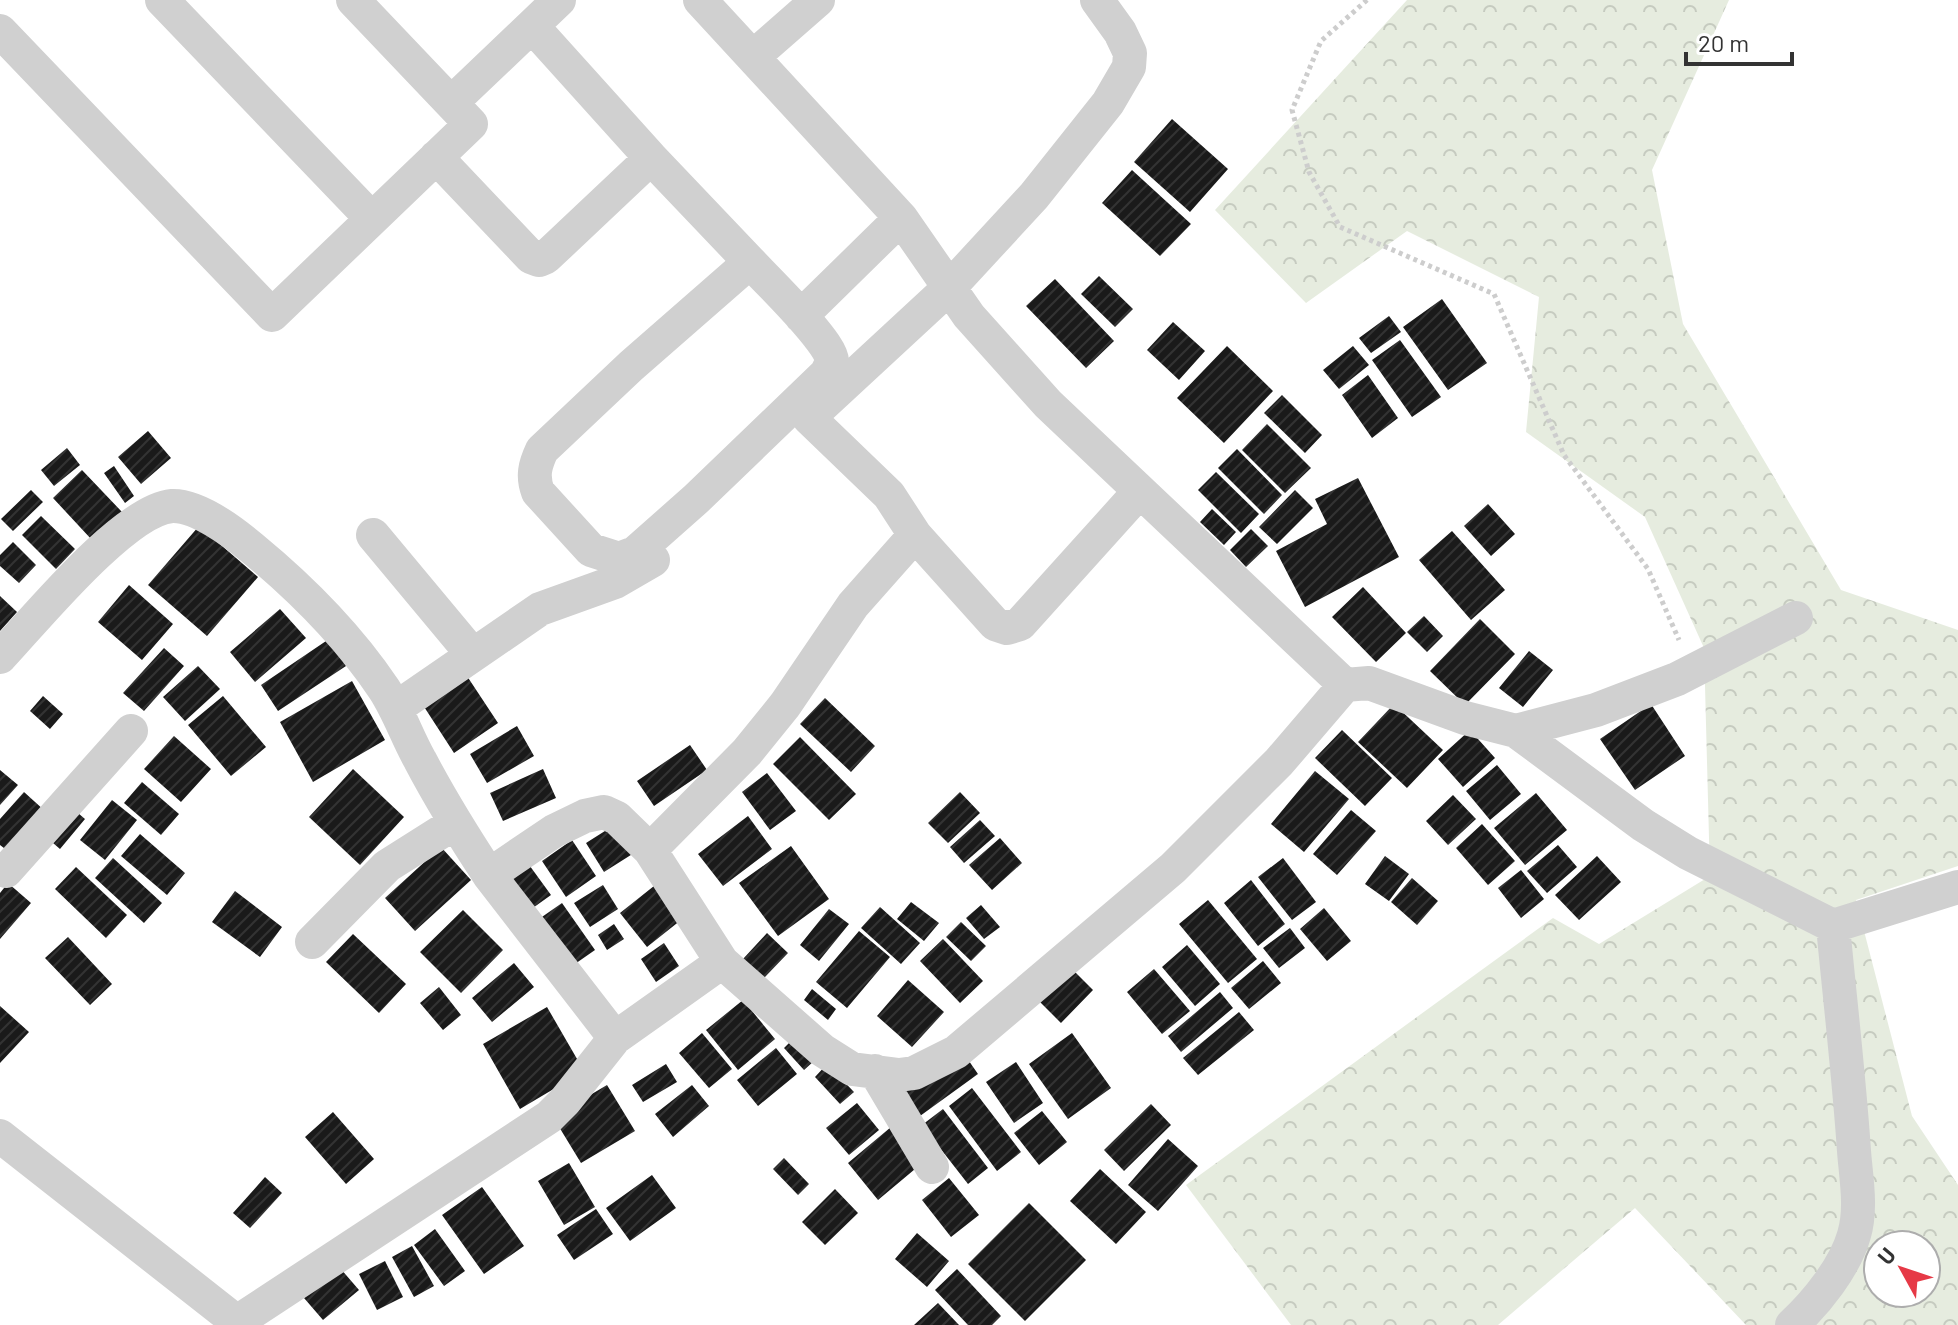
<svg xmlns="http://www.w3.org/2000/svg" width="1958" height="1325" font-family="Barlow,sans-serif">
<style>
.forest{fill:url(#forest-crowns);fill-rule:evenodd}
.building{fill:url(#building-hatch)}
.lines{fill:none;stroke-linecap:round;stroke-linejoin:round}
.path{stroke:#cdcdcd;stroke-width:5;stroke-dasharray:4 4;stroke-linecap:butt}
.minor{stroke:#d0d0d0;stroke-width:34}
</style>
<defs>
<pattern id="forest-crowns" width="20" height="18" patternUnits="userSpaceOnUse" patternTransform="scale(2)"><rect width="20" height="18" fill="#e6ecdf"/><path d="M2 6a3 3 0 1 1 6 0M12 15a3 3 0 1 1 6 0" fill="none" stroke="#c6cbc0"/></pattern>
<pattern id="building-hatch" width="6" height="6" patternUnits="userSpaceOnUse" patternTransform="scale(2)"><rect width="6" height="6" fill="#1a1a1a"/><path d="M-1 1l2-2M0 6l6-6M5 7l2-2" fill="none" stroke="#333"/></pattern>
</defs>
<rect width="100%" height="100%" fill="#fff"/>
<path class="forest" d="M1407,0H1729L1652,170L1683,324L1841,590L1958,630V866L1856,900L1912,1116L1958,1185V1325H1746L1635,1208L1498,1325H1291L1186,1185L1553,918L1599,944L1710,876L1704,648L1645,517L1526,432L1539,297L1407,231L1306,303L1215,210ZM1878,1245H1926V1293H1878Z"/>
<path class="building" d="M1172,119L1228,169L1190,212L1134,162Z
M1132,170L1191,224L1160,256L1102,203Z
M1099,276L1133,309L1115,327L1081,294Z
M1055,279L1114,341L1086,368L1026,306Z
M1442,299L1487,363L1448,390L1403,327Z
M1389,316L1401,332L1371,353L1359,338Z
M1173,322L1205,351L1179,380L1147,350Z
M1400,340L1441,397L1412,417L1372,360Z
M1227,346L1273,391L1224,443L1177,398Z
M1353,346L1369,365L1339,389L1323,370Z
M1368,375L1398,418L1372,438L1342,395Z
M1282,395L1322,435L1305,453L1264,413Z
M1267,424L1311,468L1285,493L1242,450Z
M148,431L171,458L141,484L118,457Z
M67,448L80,465L54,486L41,470Z
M1237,449L1282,495L1264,514L1218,468Z
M114,466L134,496L125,503L104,473Z
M82,470L122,512L92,540L53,498Z
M1216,472L1259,514L1241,533L1198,490Z
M1358,478L1399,557L1305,607L1276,551L1327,524L1315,499Z
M31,490L43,502L13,531L1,519Z
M1295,490L1313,508L1277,544L1259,527Z
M1488,504L1515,534L1491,556L1464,526Z
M1212,509L1236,532L1224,545L1200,522Z
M41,516L75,549L56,569L22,535Z
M199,526L258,577L207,636L148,585Z
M1251,529L1268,546L1246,567L1230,550Z
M1452,531L1505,590L1471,620L1419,560Z
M13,542L36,565L19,583L0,566V555Z
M129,585L173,624L142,660L98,622Z
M1363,587L1406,633L1376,662L1332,617Z
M0,596L17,612L0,631Z
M280,609L306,638L255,682L230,652Z
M1424,616L1443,636L1427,652L1407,632Z
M1480,619L1515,654L1465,705L1430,671Z
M329,639L346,666L278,711L261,685Z
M164,648L184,666L144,711L123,693Z
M1529,651L1553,670L1523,707L1499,688Z
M198,666L220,689L185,721L163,697Z
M463,670L498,723L454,753L419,699Z
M352,681L385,740L313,782L280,722Z
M43,696L63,714L50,729L30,711Z
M223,696L266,747L231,776L188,725Z
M825,698L875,746L851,772L800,724Z
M1394,704L1443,750L1407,788L1358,742Z
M1651,704L1685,756L1635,790L1600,739Z
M517,726L534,756L487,783L470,754Z
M1342,730L1392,778L1365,806L1315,758Z
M1470,730L1495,758L1463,787L1438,759Z
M174,736L211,769L181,802L144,769Z
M800,737L856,794L829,820L773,764Z
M690,745L707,770L654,806L637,781Z
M1497,765L1521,794L1490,820L1466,791Z
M353,769L404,817L360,865L309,817Z
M543,769L556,798L503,821L490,793Z
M0,770L18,785L0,805Z
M1315,771L1349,799L1304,852L1271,824Z
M767,773L796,811L770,830L742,792Z
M142,782L179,814L161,835L124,803Z
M24,792L45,811L9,852L0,845V819Z
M960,792L980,813L948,843L928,823Z
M1536,793L1567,830L1525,865L1494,828Z
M1453,795L1476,819L1448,845L1426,821Z
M112,800L137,820L105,860L80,840Z
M71,807L85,819L60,849L46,837Z
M1351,810L1376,831L1337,875L1313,854Z
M748,816L772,849L723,886L698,854Z
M980,820L995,836L964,863L950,847Z
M616,824L634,853L604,872L586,843Z
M1482,824L1515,861L1488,885L1456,848Z
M140,834L185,873L167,895L121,856Z
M1000,838L1022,863L992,890L969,865Z
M572,840L596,876L566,897L542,861Z
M1558,845L1577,867L1547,893L1527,871Z
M791,846L829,899L778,936L739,883Z
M441,847L471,880L415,931L385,898Z
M1385,856L1409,874L1389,901L1365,884Z
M1597,856L1621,882L1579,920L1555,895Z
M113,858L162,903L144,923L95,878Z
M1283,858L1316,902L1292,920L1258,877Z
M527,862L551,895L530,910L506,878Z
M76,867L127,915L106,938L55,889Z
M1521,870L1544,899L1521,918L1498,888Z
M1412,878L1438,901L1417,925L1391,902Z
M1251,880L1285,924L1258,946L1224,903Z
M659,882L686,916L647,947L620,913Z
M8,883L31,903L0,939V893Z
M603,885L618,909L590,927L574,903Z
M235,891L282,927L260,957L212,922Z
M1208,900L1257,959L1228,983L1179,924Z
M911,902L939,923L924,941L897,919Z
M562,903L595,950L572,966L539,919Z
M981,905L1000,927L984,939L966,918Z
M880,907L920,943L901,964L861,928Z
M1324,908L1351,941L1327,961L1300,929Z
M829,909L849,924L819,961L800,945Z
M463,910L503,950L461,993L420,952Z
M961,922L986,946L971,961L946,937Z
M614,924L624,939L607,950L598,935Z
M1290,928L1305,948L1279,968L1263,948Z
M859,931L890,957L847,1008L816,982Z
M767,933L788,953L764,978L743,959Z
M353,934L406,984L379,1013L326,962Z
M68,937L112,984L90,1005L45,958Z
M943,939L983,981L960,1003L920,961Z
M664,943L679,966L656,982L641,959Z
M1187,945L1220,984L1195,1006L1162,967Z
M1263,961L1281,983L1249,1009L1231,988Z
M514,963L534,987L492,1022L472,998Z
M1067,964L1093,990L1061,1023L1035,997Z
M1154,969L1190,1011L1162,1034L1127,992Z
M908,980L944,1012L912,1047L877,1016Z
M439,987L461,1015L443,1030L420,1003Z
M812,989L836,1009L828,1020L804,1000Z
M1220,992L1233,1008L1181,1052L1168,1036Z
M743,1000L775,1039L738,1070L706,1030Z
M0,1006L29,1032L0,1063Z
M547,1007L584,1071L520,1109L483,1044Z
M1239,1012L1254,1030L1198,1075L1183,1058Z
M702,1033L732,1069L709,1088L679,1053Z
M1072,1033L1111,1088L1068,1119L1029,1064Z
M794,1038L814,1061L804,1070L784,1048Z
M776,1048L797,1074L758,1106L737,1080Z
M962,1051L978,1074L920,1116L903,1093Z
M1016,1062L1043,1103L1014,1123L986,1082Z
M666,1064L677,1082L643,1102L632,1085Z
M827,1064L854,1092L840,1104L815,1077Z
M607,1085L635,1131L581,1163L553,1117Z
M692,1085L709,1106L673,1137L655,1114Z
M972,1088L1021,1152L997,1171L949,1106Z
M857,1103L879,1130L849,1155L826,1128Z
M1151,1104L1171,1125L1124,1171L1104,1150Z
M943,1109L988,1168L968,1184L922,1125Z
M1042,1111L1067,1142L1039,1165L1014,1133Z
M333,1112L374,1159L346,1184L305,1137Z
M891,1127L921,1164L878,1200L848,1163Z
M1168,1139L1198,1166L1158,1211L1128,1185Z
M784,1158L809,1184L798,1195L773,1169Z
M569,1163L595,1207L564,1225L538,1181Z
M1100,1169L1146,1212L1116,1244L1070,1201Z
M652,1175L676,1208L630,1241L606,1208Z
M265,1177L282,1193L250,1228L233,1213Z
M949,1178L979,1215L951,1237L922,1200Z
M482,1187L524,1246L484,1274L442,1215Z
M835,1189L858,1213L825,1245L802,1222Z
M1029,1203L1086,1260L1025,1321L968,1264Z
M596,1209L613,1234L574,1260L557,1235Z
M435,1229L465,1271L444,1286L414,1245Z
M917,1233L949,1261L927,1287L895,1259Z
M412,1246L434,1286L414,1297L392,1257Z
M385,1261L403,1297L377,1310L359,1274Z
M340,1268L359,1290L323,1320L304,1298Z
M957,1269L1001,1316L992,1325H968L935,1290Z
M938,1303L959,1325H914Z"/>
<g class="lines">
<path class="path" d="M1367,0L1321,41L1292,110L1309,172L1340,227L1494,294L1564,455L1648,569L1679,640"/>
<path class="minor" d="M162,0L372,219
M700,0L901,218L801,316
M532,26L651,158L750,262L631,366L542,450C535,465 532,476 538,492L591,550L619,559L635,553L696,499L827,373C828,369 831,366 832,361C833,344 765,278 750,262
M0,31L272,315L471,124L353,0
M754,56L818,0
M451,103L559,0
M436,157L531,257L539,260L546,257L651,158
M901,218L969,316L1048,404L1345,685L1369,683L1465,718L1516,731L1643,825L1688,853L1833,926L1958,887
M816,411L950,287L1034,196L1108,103L1129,67L1130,53L1120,32L1097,0
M373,535L473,655
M915,535L995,624L1007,628L1020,624L1140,491
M0,657C34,621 124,510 172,506C197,505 233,532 252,548C303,590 347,634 384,689C399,712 407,737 420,760C441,800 464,837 489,875L554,831L585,816L604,812L617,818L650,850L722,962L822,1050L852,1069L899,1075L914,1073L956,1052L1173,868L1279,762L1345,685
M396,708L540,609L615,582L653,560
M1516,731L1596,710L1677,679L1796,618
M650,850L747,752L785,705L853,605L915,535L889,495L809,418
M6,871L131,731
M489,875L615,1038
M312,942L387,866L455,823
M875,1071L932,1167
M0,1136L237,1322L549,1117L565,1101L615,1038L722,962
M1792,1325C1816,1303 1845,1267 1854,1235C1862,1208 1856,1178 1854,1151C1849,1076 1840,1001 1833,926"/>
</g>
<g transform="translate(1902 1269) rotate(310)"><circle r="38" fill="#ffffff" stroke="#adadad" stroke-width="2"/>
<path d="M0-6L14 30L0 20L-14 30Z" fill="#e63946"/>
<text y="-12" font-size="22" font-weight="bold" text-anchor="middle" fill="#333333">U</text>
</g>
<path d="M1686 52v12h106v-12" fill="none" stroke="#333333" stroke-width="4"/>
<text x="1698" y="52" font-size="24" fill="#333333" stroke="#ffffff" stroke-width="6" paint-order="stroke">20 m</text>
</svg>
